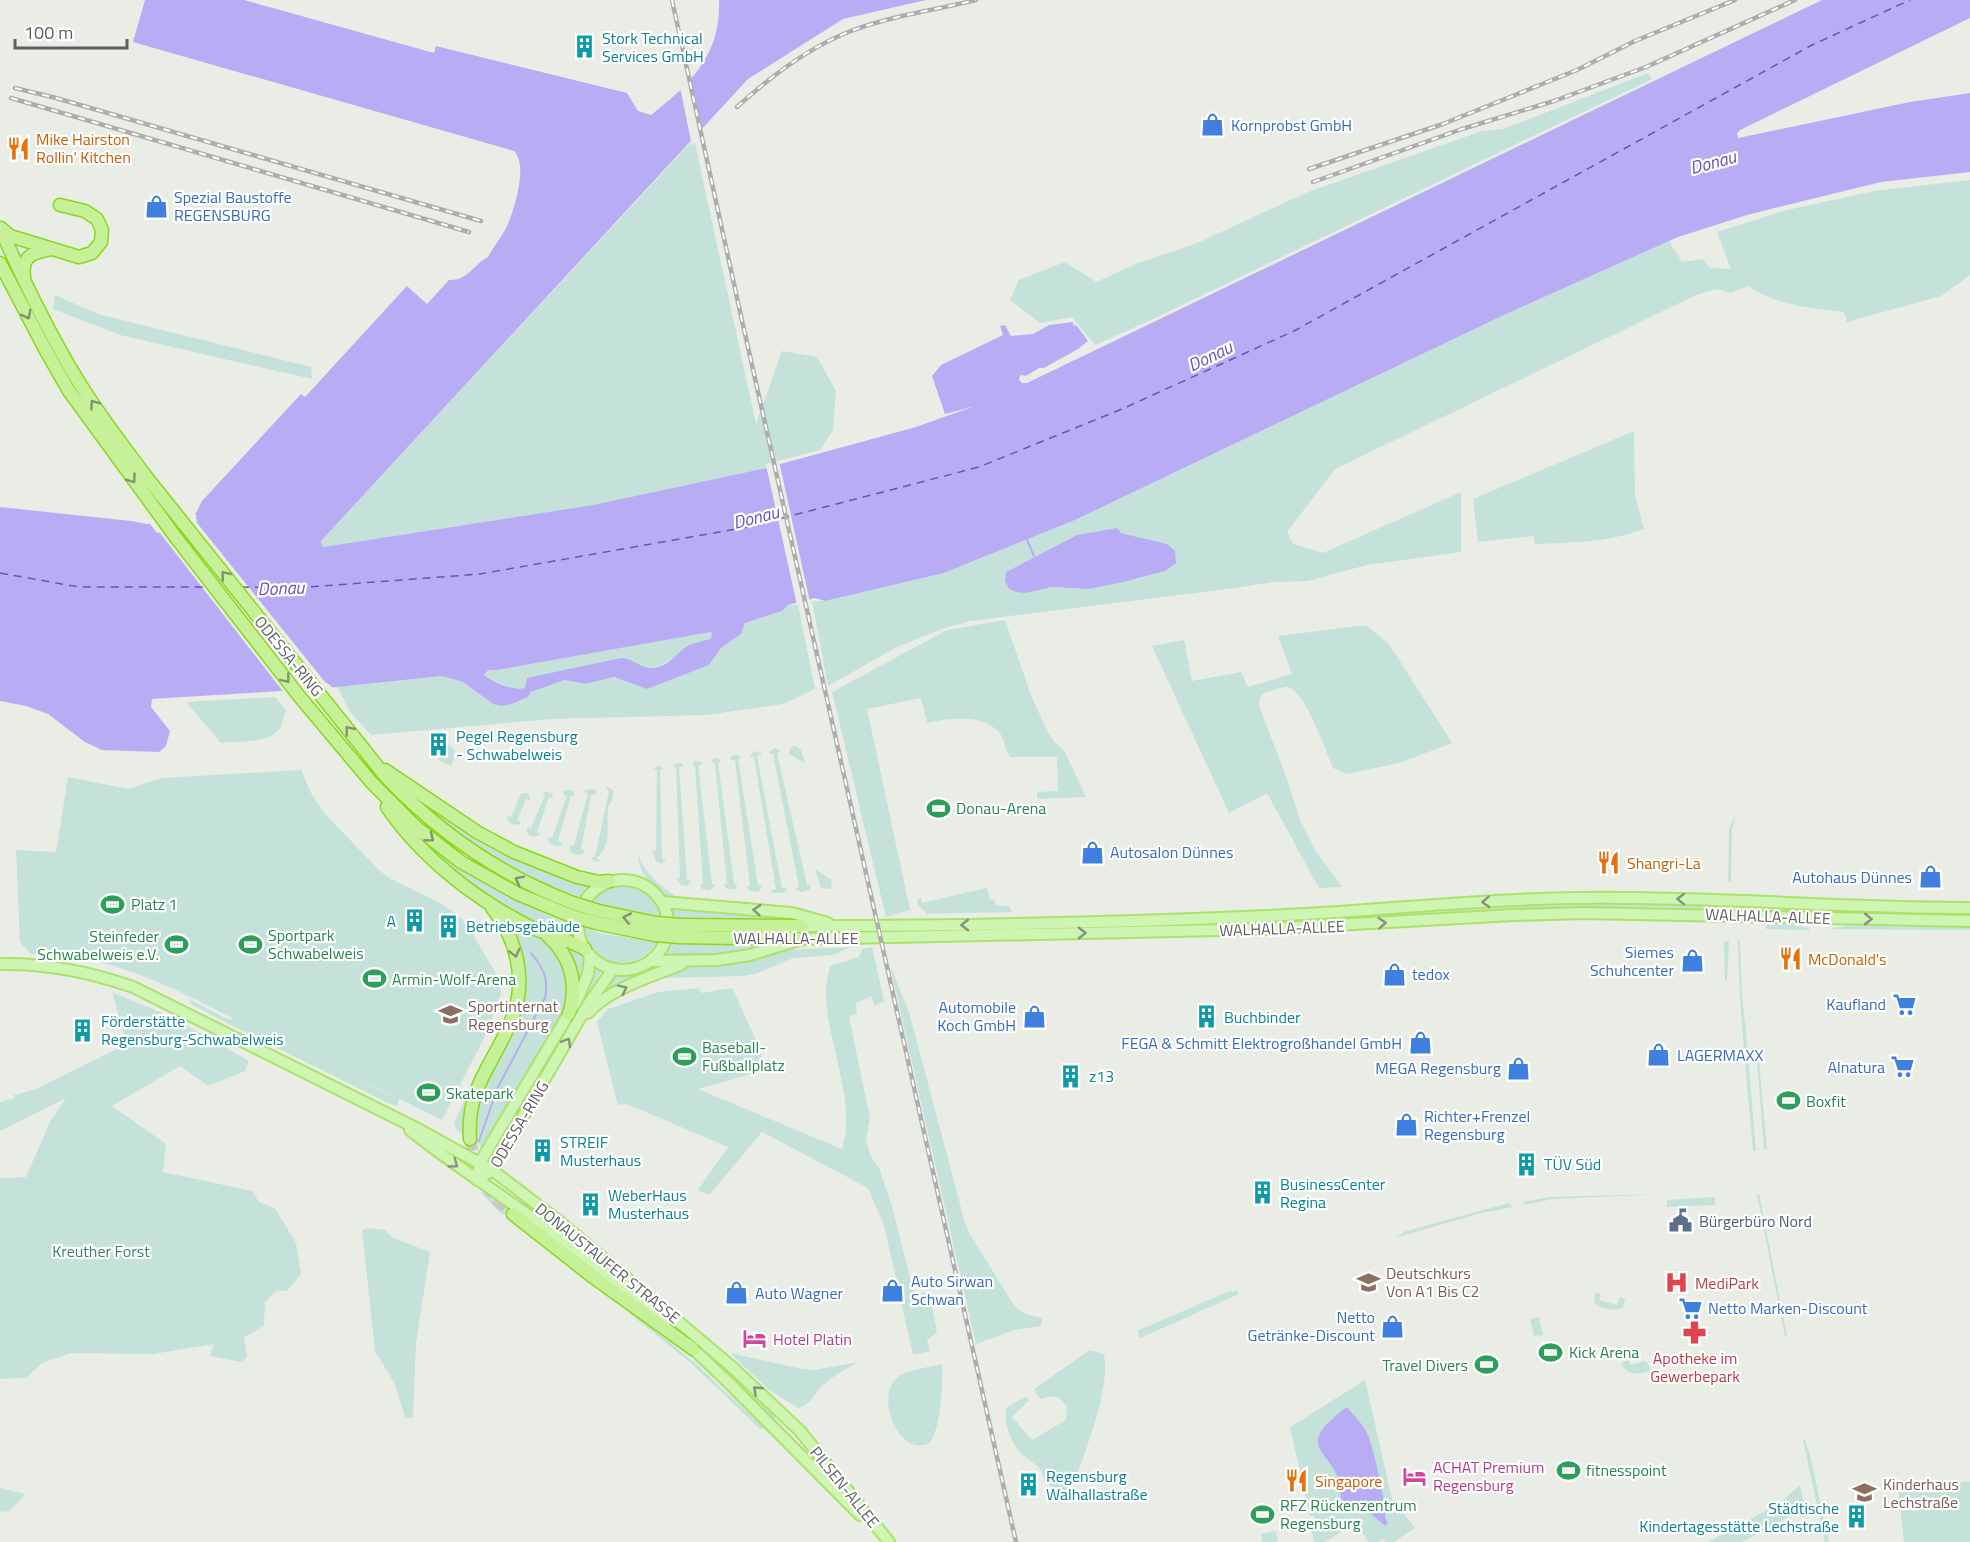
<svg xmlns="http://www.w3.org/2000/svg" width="1970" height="1542" font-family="'Titillium Web',sans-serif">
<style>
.green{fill:#c4e2da;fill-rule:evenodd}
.water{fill:#b8adf5;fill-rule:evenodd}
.pier{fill:#e9ede5}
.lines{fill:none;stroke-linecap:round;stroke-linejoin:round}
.stream{stroke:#b8adf5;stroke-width:2}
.ferry{stroke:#6a53b5;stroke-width:1.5;stroke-dasharray:8 6;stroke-linecap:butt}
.highway-tunnel{stroke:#c6c9c4;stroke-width:12;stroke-dasharray:12 6;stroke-linecap:butt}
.major-casing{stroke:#ace16a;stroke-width:14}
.highway-casing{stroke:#8ad81a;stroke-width:15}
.major{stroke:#cff5b2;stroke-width:10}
.highway{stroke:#c7f198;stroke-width:12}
.rail-casing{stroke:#adadae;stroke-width:4.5}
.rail{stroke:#fff;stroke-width:2;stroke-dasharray:7;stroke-linecap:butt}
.highway-bridge-casing{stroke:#8ad81a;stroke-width:15;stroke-linecap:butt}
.highway-bridge{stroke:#c7f198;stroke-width:12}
.oneway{stroke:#839176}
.oneway2{stroke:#86927f}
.labels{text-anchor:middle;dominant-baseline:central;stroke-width:4.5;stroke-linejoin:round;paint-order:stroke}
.culture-label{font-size:16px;fill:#0d838f;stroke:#fff;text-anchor:start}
.shop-label{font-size:16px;fill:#366cbe;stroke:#fff;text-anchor:start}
.food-label{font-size:16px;fill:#c56008;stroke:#fff;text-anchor:start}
.street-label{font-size:16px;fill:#5f5d63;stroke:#fff}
.leisure-label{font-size:16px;fill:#27864d;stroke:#fff;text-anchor:start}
.education-label{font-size:16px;fill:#785e54;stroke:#fff;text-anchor:start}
.service-label{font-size:16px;fill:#4e5e75;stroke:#fff;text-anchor:start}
.park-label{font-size:16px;fill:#3f8071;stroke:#fff}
.health-label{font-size:16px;fill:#be3a42;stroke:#fff;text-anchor:start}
.hotel-label{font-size:16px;fill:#b23c85;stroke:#fff;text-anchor:start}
.water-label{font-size:18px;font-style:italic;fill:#6a53b5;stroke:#fff}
</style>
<rect width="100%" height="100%" fill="#e9ede5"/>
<path class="green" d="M1648,73L1652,79L1153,319L1095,345L1072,317L1040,323L1010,300L1019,280L1065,262L1096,282L1138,263L1195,244L1308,192L1482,131L1503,129Z
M694,139L756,424L782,351L817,357L836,391L833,430L820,450L766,464V468L593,505L323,547L321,541Z
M1970,180V275L1941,296L1847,322L1844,312C1811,308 1777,306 1748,286L1731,293L1717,289L1696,295L1335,469L1287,532L1293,544L1323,553L1461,492V552L1367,565L1308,581L1273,582L1235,588L970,621L945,628L897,647L828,686L812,601H825L944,573L1075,520L1506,314L1669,241L1682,262L1703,259L1710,268L1731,269L1717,232L1783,211L1874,191ZM1121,533L1167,544L1119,583L1089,589L1052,587L1026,593L1006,572L1077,535Z
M55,295L98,314L311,367L312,379L120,335L53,309Z
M1634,431L1635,494L1644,529C1609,542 1573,543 1535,544L1534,536L1478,542L1473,499Z
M788,605H798L815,689L783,704L707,715L551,719L371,735L351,713L337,687L442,676L463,682L493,704H512L528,697L531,692L564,680L586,684L614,677L647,689L709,665L721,648L741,634L744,623L782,611Z
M1005,620L1032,698L1049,734L1055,743L1064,750L1086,797L1037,799V792L1058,791L1057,757H1011C1004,750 1005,739 999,732C981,713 949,718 927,723L921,698L867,709L910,910L886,917L832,692L947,630Z
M1366,625L1389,644L1452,743L1399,763L1346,774L1333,768C1327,753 1304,688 1287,687C1283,687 1277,689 1273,690C1262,693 1259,695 1259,706L1286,776L1300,820L1315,850L1342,887L1319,888L1267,793L1229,813L1152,646L1184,640L1192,681L1241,672L1248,687L1292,674L1278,636Z
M711,632L713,636L710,639L687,647L677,656L656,668L646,667L631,660L518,690L491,680L484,675L488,670H497Z
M275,697L286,710C284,715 283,723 280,728C269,744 238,741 221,743L186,702Z
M445,742L455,750L452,765L445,764L429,752V749H441Z
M793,746H796L801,750L805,763L789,754L790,748Z
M774,748L779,749L780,752L777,753L807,885H811L810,889L803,892L797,891L795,889L799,887L773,754H769V752Z
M753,751L761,753V755L757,756L782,888H787L784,893H772L771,890L776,889L754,757H750Z
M737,755L741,758L738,759L758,885H762L761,889L757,892L750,891L747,887L750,886L735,760H730L731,756Z
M717,758L722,761L718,762L734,884L738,885L734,889H727L723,884H727L715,763H711L712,759Z
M695,761H700L703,764L698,765L712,884H715L714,887L709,890L702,889L700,885L703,884L695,766H692Z
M676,763H681L683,766L679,767L687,880L691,881L687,886L681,885L676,878H680L676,767L673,766Z
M659,765L664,769L660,770L662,859L666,860L662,864L656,861L652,851L656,850L657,770L653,769Z
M301,770L311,793L324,813L380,871L391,879L442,904L459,916L471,931L499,979L501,994L485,1036L442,1120L399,1099L397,1106L388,1103L217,1018L191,1004L189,999L225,1018L235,1020C184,992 121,962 63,955C52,954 41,954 31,954L20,942L16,850L56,852L68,777L128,789L162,778ZM255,1029L390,1095L391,1096Z
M607,787L613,790C614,804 610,799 608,808C606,827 613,844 596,859L602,860L595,862L591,857H595L609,791L606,789Z
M594,789L596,791V795H591L581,848L584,851L583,854L579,855L571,853L569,847L574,845L588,794L584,792L585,790Z
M404,790L468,833L507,855L593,889L584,898L528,879L472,847Z
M570,790L573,791L575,796H571L558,841L563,843L560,846H555L549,843L548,838H552L567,796L563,794L564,791Z
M545,792L552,793L553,798L549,797L537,832L541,834L534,837L529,835L527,831V827L531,828L545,795L541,794Z
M525,793L529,794L530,800L526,799L517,820L521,822L520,824L513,825L506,819L508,816L511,817L521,794Z
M1736,813L1732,830L1731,882H1728L1729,828Z
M397,815C452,860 503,901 572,924L575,941L507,911L437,858Z
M638,856C647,876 665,890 683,901L668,899C654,881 640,880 638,856Z
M815,869L832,880L831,889L821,888Z
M621,886C642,887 654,897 662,916L643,913L642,915L608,908L609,906L592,901L603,891Z
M986,888L989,893V899L995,900V905L1009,906L1012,912L927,914L918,905L917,901L921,897L922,903Z
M1834,899L1970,901V904L1850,902Z
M1636,904L1719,906V909L1648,907L1504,913L1322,924L1039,929L1299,920L1532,906Z
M671,906L800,920L807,923L689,920L674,918Z
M1901,913H1970V918L1882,915Z
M499,914L547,941L568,971L567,1003L553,1031L482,1147L475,1142L478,1097L522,997Z
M1780,923L1809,928V930L1766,929V925Z
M581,926L600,933L657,942C648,956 637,962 621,963C616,963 611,965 607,964C591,961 582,941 581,926Z
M1846,926L1970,927V930L1828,929Z
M1724,941L1729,942L1727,980H1725Z
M1738,941H1740L1742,997L1746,1031L1756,1151H1753C1747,1081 1739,1011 1738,941Z
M559,943C595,956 587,963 576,994Z
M670,944L769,945L719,955L662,957Z
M851,947L833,955L793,958L758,973L744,976L657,978L680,968L735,963L784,950Z
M872,947L884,1001L874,1006L872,996L856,1003L857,1013L849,1017L870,1118L866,1139L870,1155L879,1168L892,1206L914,1293L929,1292L937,1332L927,1340L930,1351L913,1355L884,1225L868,1188L762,1132L709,1195L698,1190L728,1147L627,1104L618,1105L597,1022L608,1009L658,992L699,988L701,993L732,988L757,1042L766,1070L698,1089L842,1149C857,1103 828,1045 826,998C825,987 828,977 830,966L859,957L862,949Z
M679,963L596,999L613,977L640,972L655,965Z
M594,966L602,970L497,1155L494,1153L580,1000Z
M890,966L909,1012L965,1223L972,1238L1015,1307L1025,1314L1042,1318L1041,1326L1014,1330L976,1344Z
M112,992L172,1017L249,1061L245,1071L208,1086L180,1066L112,1106L166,1144L163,1172L252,1191L259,1202L275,1208L296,1243L301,1274L287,1291H276L265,1302L264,1326L244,1337L247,1357L242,1362L210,1356L214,1344L153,1354L71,1353L42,1363L26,1378L0,1379V1178L26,1177L50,1122L66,1098L0,1131V1102L15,1098L14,1095L36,1089L127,1044Z
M1757,1061H1759L1767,1149H1764Z
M470,1088L465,1111V1135L457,1130L454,1123Z
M480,1192L489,1193L516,1213L502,1215Z
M1664,1194L1553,1199L1525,1205L1523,1202L1549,1197Z
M1757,1194H1759L1787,1336L1785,1337Z
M1715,1197V1205L1667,1207V1200Z
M1509,1203L1513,1207L1481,1213L1395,1238L1406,1231Z
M367,1228L385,1230L393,1238L430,1252L416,1343L413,1418H405L395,1384L375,1351L362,1230Z
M1232,1290L1233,1292L1237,1290L1239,1294L1140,1338L1137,1331Z
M1595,1292L1601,1294L1599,1300L1617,1305L1620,1297L1625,1299L1623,1308C1610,1311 1605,1310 1594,1303Z
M631,1311L694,1362L764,1428L760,1429L692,1364L629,1313Z
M1539,1317L1543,1335L1534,1336L1530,1319Z
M1090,1350L1104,1354C1111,1392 1082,1458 1070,1494L1054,1489L1044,1480C1042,1465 1033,1464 1023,1455C1012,1446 1002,1421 1007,1407L1026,1397L1029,1400L1012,1417L1032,1440L1066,1420L1067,1407C1059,1395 1053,1395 1040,1399L1034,1389Z
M730,1353L802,1369L814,1370L859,1362C846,1369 829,1378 819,1389C812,1397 810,1405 798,1408L769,1390Z
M1629,1360L1630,1365L1645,1361L1650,1367V1371C1638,1374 1627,1377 1621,1363Z
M942,1364C943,1381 941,1434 928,1444C897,1456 872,1391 901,1375C913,1369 930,1367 942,1364Z
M1365,1380L1392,1499L1415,1528L1394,1542H1386L1383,1539L1379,1542H1369L1355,1523L1325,1542H1314L1310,1523L1316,1522L1314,1516H1310L1290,1427Z
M741,1382L777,1416L773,1419L738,1386Z
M1803,1440H1805L1810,1455L1829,1542H1825Z
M1897,1480L1970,1482V1542H1904Z
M1800,1485L1805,1508L1742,1542H1708L1780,1503Z
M0,1488L25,1494L10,1511L0,1512Z
M1276,1531L1278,1542H1262L1261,1534Z"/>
<path class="water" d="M145,0H244L434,53L436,46L627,93L638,111L651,115C691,83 721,55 719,0H926L843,19L748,79L321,541L323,547L593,505L766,468L916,427L975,406L945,414L932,376L941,365L1003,335L1000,326L1005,325L1011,336L1033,334L1049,325L1073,322V325L1077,326L1088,341L1078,349L1044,368H1039L1026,376L1020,375L1019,380L1022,383H1027L1822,0H1970V18L1740,130L1737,133L1738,138L1910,102L1970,93V172L1881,182L1747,215L1678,237L1506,314L1075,520L944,573L825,601L815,598L788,605L782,611L745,623L741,634L721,648L709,665L647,689L614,677L586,684L564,680L531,692L528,697L512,704L501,706L493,704L463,682L442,676L328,688L152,699L151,707L170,731L166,746L159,752L102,750L85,742L48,714L26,706L0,701V507L131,521L147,524L196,513L202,501L301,394L305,397L407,286L427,304L449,280C468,281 475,263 488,257C494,246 503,235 508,224C515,207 528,165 514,151L133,42ZM711,632L712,636L710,639C703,641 693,643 686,647C676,654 667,667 654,668C642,669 633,658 621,658L527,678L525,688C514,691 494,683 484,675L488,670H497Z
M1117,528L1121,533L1167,544L1175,551L1176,563L1165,571L1119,583L1089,589L1052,587L1026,593L1016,592L1009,589L1005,581L1006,572L1077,535Z
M1347,1407C1353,1415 1363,1424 1367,1433C1373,1445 1387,1507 1385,1517L1388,1523L1385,1526C1377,1520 1368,1509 1359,1506C1354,1505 1349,1508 1345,1504C1338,1498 1341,1486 1338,1478C1330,1455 1303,1447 1329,1422C1335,1417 1340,1411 1347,1407Z"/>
<path class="pier" d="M690,75L703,133L692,146L680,87Z
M779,461L810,602L797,605L766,465Z
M193,511L196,515L197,523L325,682L330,685L334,690L285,694L160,533L156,532L148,521Z"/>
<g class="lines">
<path class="stream" d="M1027,540L1034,556
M479,1141L497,1089L545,998C549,978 543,968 531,953"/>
<path class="ferry" d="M0,573L79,587H209
M241,587L296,588L480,574L748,527L979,467L1122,409L1294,331L1812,45L1910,0"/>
<path class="highway-tunnel" d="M470,1139L476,1167
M486,1185L498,1201L513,1214"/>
<defs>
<path id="major" d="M578 925a45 45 0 1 1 90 0a45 45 0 1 1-90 0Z
M663,902L792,913L828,923
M802,926C957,926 1111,923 1266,916C1370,912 1473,899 1577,898C1708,896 1839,908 1970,908
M651,961L717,960L750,955L802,939L1266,929L1513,915L1584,913L1970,921
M0,964C46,963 90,972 133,987L414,1127L492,1170L560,1222L731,1366L800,1431L889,1542
M588,1013C609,989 652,976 682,964
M410,1130C443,1157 479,1180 514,1205C566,1241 618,1281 665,1323
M477,1180L480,1162L577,1000L588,974L590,956
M477,1180L492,1170L587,1006L613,969
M688,1344L731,1385L860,1515"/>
<path id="highway" d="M0,228C24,281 49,334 80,384C99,415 122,444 144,474L386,777C439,833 500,875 573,903
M1,228L10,236L79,257L92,253L101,242L102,230L97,219L85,211L60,205
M0,263L45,349L69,391L177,539L299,696L372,783L416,827L461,862L518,894L569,915
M24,276C21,256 34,252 51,249
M385,770L477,832L514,852L577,877L599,882L609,881
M387,807C422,858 475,899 530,927C548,935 568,939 585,949
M599,911L656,923
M596,923L655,935
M681,925L802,926
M548,936C572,958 578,984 569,1014
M679,937L802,939
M470,1139C466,1085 496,1062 513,1016C527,979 516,937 492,908
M513,1214L593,1277L693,1349"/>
</defs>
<use href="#major" class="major-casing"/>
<use href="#highway" class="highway-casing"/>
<use href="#major" class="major"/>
<use href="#highway" class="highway"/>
<defs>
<path id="rail" d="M672,0L741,316L1016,1542
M15,88L56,98L481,221
M11,98L469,232
M737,107C770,77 809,47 851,31C891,16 935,10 976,0
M1309,169L1443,124L1577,70L1635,41L1735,0
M1313,182L1462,129L1554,101L1646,67L1795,0"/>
</defs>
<use href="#rail" class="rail-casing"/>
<use href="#rail" class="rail"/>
<defs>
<path id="highway-bridge" d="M573,903L599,911
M569,915L596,923
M656,923L681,925
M655,935L679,937"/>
</defs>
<use href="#highway-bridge" class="highway-bridge-casing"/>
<use href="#highway-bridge" class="highway-bridge"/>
</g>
<defs><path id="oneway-chevron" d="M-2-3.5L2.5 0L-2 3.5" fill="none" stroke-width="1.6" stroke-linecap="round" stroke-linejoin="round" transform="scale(1.5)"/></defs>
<g class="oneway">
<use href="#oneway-chevron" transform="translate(27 315) rotate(63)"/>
<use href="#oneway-chevron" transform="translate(94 404) rotate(-125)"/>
<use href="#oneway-chevron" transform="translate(132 479) rotate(54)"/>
<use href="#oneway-chevron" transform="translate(225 575) rotate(-129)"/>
<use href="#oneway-chevron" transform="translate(286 679) rotate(52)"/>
<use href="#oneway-chevron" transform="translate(349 730) rotate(-129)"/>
<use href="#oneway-chevron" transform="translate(430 838) rotate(39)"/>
<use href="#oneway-chevron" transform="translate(519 880) rotate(-153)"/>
<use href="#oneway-chevron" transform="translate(627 918) rotate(-169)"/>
<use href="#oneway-chevron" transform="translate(515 953) rotate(76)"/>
</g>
<g class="oneway2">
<use href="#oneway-chevron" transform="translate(1681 899) rotate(-179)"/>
<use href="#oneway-chevron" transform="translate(1486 902) rotate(176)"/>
<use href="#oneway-chevron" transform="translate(757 910) rotate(-175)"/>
<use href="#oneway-chevron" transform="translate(1868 919) rotate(1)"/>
<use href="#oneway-chevron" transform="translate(1382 923) rotate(-4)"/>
<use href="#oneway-chevron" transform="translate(965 925) rotate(179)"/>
<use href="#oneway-chevron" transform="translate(1082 933) rotate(-1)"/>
<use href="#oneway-chevron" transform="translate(623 989) rotate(-26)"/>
<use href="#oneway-chevron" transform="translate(567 1042) rotate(-60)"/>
<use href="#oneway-chevron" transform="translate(454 1164) rotate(36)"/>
<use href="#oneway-chevron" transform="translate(757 1390) rotate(-137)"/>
</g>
<defs>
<symbol id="building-bare" viewBox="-9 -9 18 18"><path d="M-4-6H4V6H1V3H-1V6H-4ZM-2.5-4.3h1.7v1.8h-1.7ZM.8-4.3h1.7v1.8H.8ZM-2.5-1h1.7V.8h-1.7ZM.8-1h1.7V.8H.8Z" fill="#0f9aa8" stroke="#fff" stroke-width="2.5" paint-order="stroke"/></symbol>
<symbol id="shop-bare" viewBox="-9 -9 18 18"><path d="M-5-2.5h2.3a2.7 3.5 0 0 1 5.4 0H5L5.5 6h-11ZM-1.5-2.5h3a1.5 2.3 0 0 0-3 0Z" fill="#3f7fe0" stroke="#fff" stroke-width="2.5" paint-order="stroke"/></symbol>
<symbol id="restaurant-bare" viewBox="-9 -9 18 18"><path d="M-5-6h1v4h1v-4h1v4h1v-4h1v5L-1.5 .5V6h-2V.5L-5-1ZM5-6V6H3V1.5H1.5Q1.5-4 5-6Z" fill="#e8710a" stroke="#fff" stroke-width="2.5" paint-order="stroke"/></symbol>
<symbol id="stadium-bare" viewBox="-9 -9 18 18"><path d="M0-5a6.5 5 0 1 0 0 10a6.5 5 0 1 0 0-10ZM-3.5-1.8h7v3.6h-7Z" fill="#2e9e5b" stroke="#fff" stroke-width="2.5" paint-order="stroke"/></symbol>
<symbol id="supermarket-bare" viewBox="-9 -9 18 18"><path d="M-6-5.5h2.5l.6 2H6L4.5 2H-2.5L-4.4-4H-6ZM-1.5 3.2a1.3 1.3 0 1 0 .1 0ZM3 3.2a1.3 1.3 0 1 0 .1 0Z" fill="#3f7fe0" stroke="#fff" stroke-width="2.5" paint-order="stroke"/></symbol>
<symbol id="school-bare" viewBox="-9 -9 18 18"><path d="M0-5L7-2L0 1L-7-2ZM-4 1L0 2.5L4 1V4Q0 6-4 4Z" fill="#8d6e63" stroke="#fff" stroke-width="2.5" paint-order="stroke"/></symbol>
<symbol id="civic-bare" viewBox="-9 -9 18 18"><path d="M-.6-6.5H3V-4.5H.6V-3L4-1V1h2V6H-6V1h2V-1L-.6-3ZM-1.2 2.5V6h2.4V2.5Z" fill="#5c6f8a" stroke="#fff" stroke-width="2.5" paint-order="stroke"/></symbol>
<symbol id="hospital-bare" viewBox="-9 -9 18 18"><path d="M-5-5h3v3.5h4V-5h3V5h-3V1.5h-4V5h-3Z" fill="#e0444e" stroke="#fff" stroke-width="2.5" paint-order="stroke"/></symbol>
<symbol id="pharmacy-bare" viewBox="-9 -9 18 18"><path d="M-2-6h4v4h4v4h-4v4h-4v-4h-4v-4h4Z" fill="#e0444e" stroke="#fff" stroke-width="2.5" paint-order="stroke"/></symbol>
<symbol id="hotel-bare" viewBox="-9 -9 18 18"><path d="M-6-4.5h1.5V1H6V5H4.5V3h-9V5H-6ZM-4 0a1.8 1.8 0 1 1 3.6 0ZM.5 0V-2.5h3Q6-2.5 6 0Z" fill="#d1479c" stroke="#fff" stroke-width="2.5" paint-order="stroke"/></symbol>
</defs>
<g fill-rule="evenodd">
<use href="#building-bare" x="568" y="30" width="33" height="33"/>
<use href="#shop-bare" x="1196" y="108" width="33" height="33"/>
<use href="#restaurant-bare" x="2" y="132" width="33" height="33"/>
<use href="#shop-bare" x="140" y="190" width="33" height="33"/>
<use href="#building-bare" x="422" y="728" width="33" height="33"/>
<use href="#stadium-bare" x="922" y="792" width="33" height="33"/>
<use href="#shop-bare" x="1076" y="836" width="33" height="33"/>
<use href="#restaurant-bare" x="1592" y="846" width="33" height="33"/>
<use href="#shop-bare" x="1914" y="860" width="33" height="33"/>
<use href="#stadium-bare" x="96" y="888" width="33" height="33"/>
<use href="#building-bare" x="398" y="904" width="33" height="33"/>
<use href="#building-bare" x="432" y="910" width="33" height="33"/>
<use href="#stadium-bare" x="234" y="928" width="33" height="33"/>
<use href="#stadium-bare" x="160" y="928" width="33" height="33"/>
<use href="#restaurant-bare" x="1774" y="942" width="33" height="33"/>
<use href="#shop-bare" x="1676" y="944" width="33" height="33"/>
<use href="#shop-bare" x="1378" y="958" width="33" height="33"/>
<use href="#stadium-bare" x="358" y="962" width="33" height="33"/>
<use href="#supermarket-bare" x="1888" y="988" width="33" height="33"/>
<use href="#school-bare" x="434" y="998" width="33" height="33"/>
<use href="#shop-bare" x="1018" y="1000" width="33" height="33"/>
<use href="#building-bare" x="1190" y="1000" width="33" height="33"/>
<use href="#building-bare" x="66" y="1014" width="33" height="33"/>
<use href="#shop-bare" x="1404" y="1026" width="33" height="33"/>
<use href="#shop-bare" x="1642" y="1038" width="33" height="33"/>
<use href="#stadium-bare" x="668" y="1040" width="33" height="33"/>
<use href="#supermarket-bare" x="1886" y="1050" width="33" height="33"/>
<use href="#shop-bare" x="1502" y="1052" width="33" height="33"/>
<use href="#building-bare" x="1054" y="1060" width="33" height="33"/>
<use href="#stadium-bare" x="412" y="1076" width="33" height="33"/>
<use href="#stadium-bare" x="1772" y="1084" width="33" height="33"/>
<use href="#shop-bare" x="1390" y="1108" width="33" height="33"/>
<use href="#building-bare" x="526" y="1134" width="33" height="33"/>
<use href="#building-bare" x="1510" y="1148" width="33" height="33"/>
<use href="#building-bare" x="1246" y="1176" width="33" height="33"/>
<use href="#building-bare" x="574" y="1188" width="33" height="33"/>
<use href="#civic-bare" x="1664" y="1204" width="33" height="33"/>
<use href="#school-bare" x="1352" y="1266" width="33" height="33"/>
<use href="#hospital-bare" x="1660" y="1266" width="33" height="33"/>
<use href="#shop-bare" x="876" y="1274" width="33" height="33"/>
<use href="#shop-bare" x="720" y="1276" width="33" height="33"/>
<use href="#supermarket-bare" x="1674" y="1292" width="33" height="33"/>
<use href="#shop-bare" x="1376" y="1310" width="33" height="33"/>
<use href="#pharmacy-bare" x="1678" y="1316" width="33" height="33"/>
<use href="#hotel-bare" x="738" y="1322" width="33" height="33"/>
<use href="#stadium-bare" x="1534" y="1336" width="33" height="33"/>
<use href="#stadium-bare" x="1470" y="1348" width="33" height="33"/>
<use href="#stadium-bare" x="1552" y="1454" width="33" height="33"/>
<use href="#hotel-bare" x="1398" y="1460" width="33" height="33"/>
<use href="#restaurant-bare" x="1280" y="1464" width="33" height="33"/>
<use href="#building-bare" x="1012" y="1468" width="33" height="33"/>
<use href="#school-bare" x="1848" y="1476" width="33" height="33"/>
<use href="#stadium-bare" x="1246" y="1498" width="33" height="33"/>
<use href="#building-bare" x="1840" y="1500" width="33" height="33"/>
</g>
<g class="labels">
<g class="culture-label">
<text x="602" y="38">Stork Technical<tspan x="602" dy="18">Services GmbH</tspan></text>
<text x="456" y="736">Pegel Regensburg<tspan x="456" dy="18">- Schwabelweis</tspan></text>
<text x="396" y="921" text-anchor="end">A</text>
<text x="466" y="926">Betriebsgebäude</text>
<text x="1224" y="1017">Buchbinder</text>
<text x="101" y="1021">Förderstätte<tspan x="101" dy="18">Regensburg-Schwabelweis</tspan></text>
<text x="1089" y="1076">z13</text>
<text x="560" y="1142">STREIF<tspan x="560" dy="18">Musterhaus</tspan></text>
<text x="1544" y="1164">TÜV Süd</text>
<text x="1280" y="1184">BusinessCenter<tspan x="1280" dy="18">Regina</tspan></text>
<text x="608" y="1195">WeberHaus<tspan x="608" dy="18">Musterhaus</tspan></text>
<text x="1046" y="1476">Regensburg<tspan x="1046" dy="18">Walhallastraße</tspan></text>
<text x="1839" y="1508" text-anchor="end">Städtische<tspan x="1839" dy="18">Kindertagesstätte Lechstraße</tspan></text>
</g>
<g class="shop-label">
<text x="1231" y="125">Kornprobst GmbH</text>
<text x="174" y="197">Spezial Baustoffe<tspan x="174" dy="18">REGENSBURG</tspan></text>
<text x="1110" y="852">Autosalon Dünnes</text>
<text x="1912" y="877" text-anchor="end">Autohaus Dünnes</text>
<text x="1674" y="952" text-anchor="end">Siemes<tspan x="1674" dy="18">Schuhcenter</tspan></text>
<text x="1412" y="974">tedox</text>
<text x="1886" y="1004" text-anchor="end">Kaufland</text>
<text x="1016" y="1007" text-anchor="end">Automobile<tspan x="1016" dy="18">Koch GmbH</tspan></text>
<text x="1402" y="1043" text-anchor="end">FEGA &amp; Schmitt Elektrogroßhandel GmbH</text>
<text x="1677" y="1055">LAGERMAXX</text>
<text x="1885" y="1067" text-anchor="end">Alnatura</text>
<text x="1501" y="1068" text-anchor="end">MEGA Regensburg</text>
<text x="1424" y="1116">Richter+Frenzel<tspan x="1424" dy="18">Regensburg</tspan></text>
<text x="911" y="1281">Auto Sirwan<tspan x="911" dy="18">Schwan</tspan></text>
<text x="755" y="1293">Auto Wagner</text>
<text x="1708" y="1308">Netto Marken-Discount</text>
<text x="1375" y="1317" text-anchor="end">Netto<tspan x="1375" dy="18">Getränke-Discount</tspan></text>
</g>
<g class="food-label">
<text x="36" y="139">Mike Hairston<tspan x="36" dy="18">Rollin' Kitchen</tspan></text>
<text x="1627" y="863">Shangri-La</text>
<text x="1808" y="959">McDonald's</text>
<text x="1315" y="1481">Singapore</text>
</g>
<g class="street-label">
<text transform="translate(289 656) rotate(51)">ODESSA-RING</text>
<text transform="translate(1768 916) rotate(2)">WALHALLA-ALLEE</text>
<text transform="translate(1282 928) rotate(-2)">WALHALLA-ALLEE</text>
<text x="796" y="938">WALHALLA-ALLEE</text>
<text transform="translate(519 1124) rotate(-59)">ODESSA-RING</text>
<text transform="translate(608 1263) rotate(39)">DONAUSTAUFER STRASSE</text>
<text transform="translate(845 1487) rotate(51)">PILSEN-ALLEE</text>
</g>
<g class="leisure-label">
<text x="956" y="808">Donau-Arena</text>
<text x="131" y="904">Platz 1</text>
<text x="268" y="935">Sportpark<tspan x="268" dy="18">Schwabelweis</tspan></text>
<text x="159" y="936" text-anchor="end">Steinfeder<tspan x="159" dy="18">Schwabelweis e.V.</tspan></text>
<text x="392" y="979">Armin-Wolf-Arena</text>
<text x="702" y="1047">Baseball-<tspan x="702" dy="18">Fußballplatz</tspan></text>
<text x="446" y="1093">Skatepark</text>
<text x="1806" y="1101">Boxfit</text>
<text x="1569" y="1352">Kick Arena</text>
<text x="1468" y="1365" text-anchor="end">Travel Divers</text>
<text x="1586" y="1470">fitnesspoint</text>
<text x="1280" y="1505">RFZ Rückenzentrum<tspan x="1280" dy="18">Regensburg</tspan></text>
</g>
<g class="education-label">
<text x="468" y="1006">Sportinternat<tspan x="468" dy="18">Regensburg</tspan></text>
<text x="1386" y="1273">Deutschkurs<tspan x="1386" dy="18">Von A1 Bis C2</tspan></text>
<text x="1883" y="1484">Kinderhaus<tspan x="1883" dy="18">Lechstraße</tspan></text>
</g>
<g class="service-label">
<text x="1699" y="1221">Bürgerbüro Nord</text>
</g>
<g class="park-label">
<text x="101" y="1251">Kreuther Forst</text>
</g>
<g class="health-label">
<text x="1695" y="1283">MediPark</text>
<text x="1695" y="1358" text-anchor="middle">Apotheke im<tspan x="1695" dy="18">Gewerbepark</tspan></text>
</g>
<g class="hotel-label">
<text x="773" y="1339">Hotel Platin</text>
<text x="1433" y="1467">ACHAT Premium<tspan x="1433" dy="18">Regensburg</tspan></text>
</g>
<g class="water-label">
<text transform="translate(1713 162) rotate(-15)">Donau</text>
<text transform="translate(1210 356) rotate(-26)">Donau</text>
<text transform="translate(756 517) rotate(-14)">Donau</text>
<text transform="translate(281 588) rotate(-2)">Donau</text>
</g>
</g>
<path d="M15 39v9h112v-9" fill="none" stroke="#5f5d63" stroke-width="3"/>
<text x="24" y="39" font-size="18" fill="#5f5d63" stroke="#ffffff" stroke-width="4.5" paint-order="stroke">100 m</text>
</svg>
